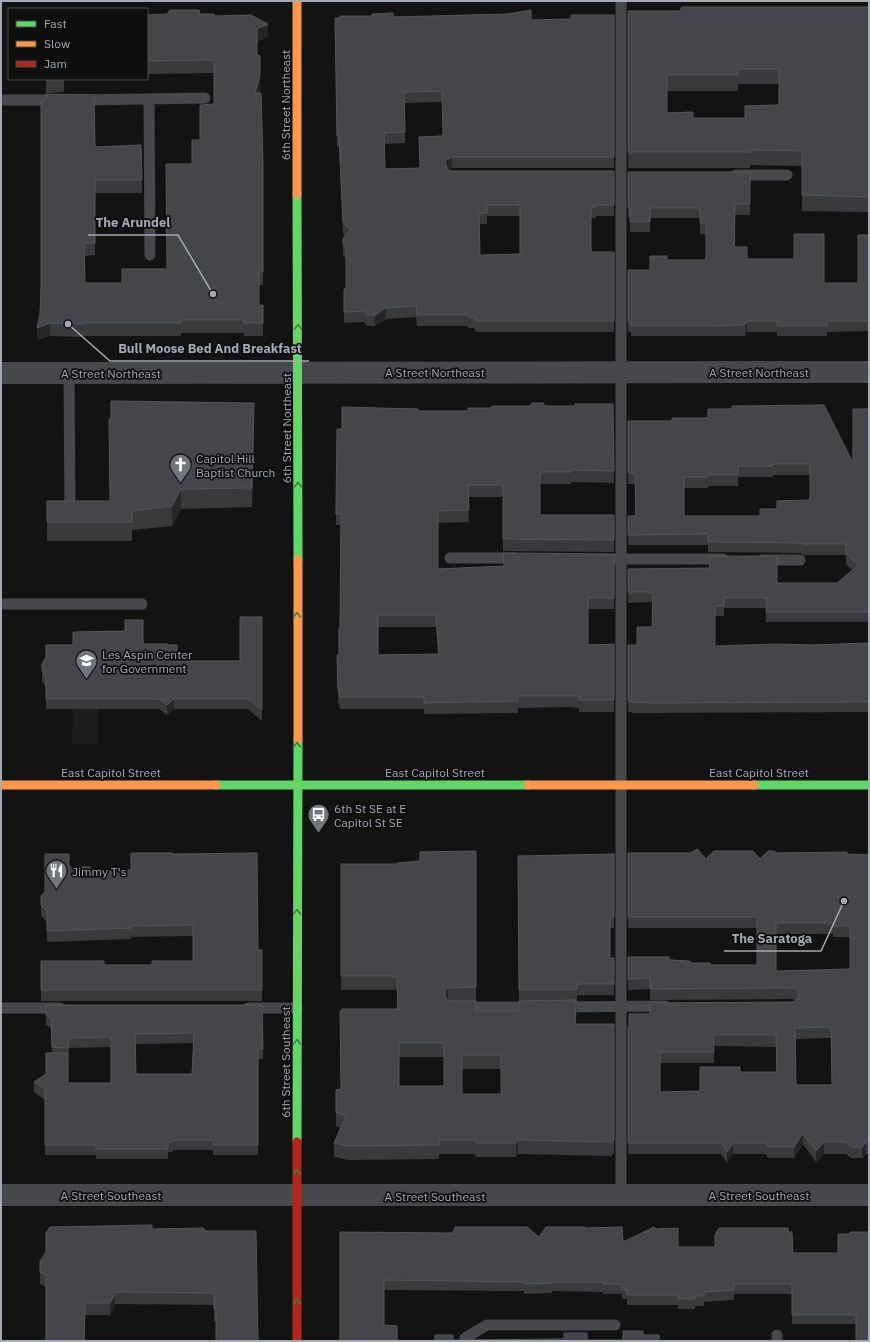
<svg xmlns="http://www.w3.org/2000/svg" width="870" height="1342" font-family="'IBM Plex Sans',sans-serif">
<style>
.built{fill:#1d1d1f}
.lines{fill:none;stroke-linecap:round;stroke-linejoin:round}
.lane{stroke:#47484c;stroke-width:11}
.street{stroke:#47484c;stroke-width:22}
.fast{stroke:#63d668;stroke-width:9}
.slow{stroke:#ff974d;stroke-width:9}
.jam{stroke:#b3261e;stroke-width:9}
.wall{fill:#3a3a3d;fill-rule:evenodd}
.shaded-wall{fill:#262627}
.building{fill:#45464a;stroke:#54565b;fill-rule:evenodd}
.oneway{stroke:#3d7c40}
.labels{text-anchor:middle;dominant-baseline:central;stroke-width:3.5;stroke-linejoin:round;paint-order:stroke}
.street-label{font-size:12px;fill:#a4a9b5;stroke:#0e0e0f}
.poi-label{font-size:12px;fill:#a4a9b5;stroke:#0e0e0f;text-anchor:start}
.leader{fill:none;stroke:#a4a9b5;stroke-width:1.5}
.callout-dot{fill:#a4a9b5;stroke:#0e0e0f;stroke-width:1.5}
.callout-label{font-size:13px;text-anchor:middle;font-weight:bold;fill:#a4a9b5;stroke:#0e0e0f;stroke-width:3.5;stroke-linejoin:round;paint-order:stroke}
</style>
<rect width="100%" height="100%" fill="#131313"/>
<path class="built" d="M74,642L98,706L99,744H72Z"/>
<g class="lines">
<path class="lane" d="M621,1V1196
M149,99L150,255
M1,100H58
M80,100L205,98
M736,175H787
M69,373L70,511
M450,558H517
M614,559H723
M762,560H800
M1,604H142
M462,1007H533
M562,1007L665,1006
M1,1008H60
M248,1008H297
M777,1335V1341
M465,1341V1338L487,1325H615"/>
<path class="street" d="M1,373L869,372
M1,1195H869"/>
<path class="fast" d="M297,194L298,560
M216,785H528
M754,785H869
M297,1142L298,740"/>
<path class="slow" d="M297,1V194
M298,740V560
M1,785H216
M528,785H754"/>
<path class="jam" d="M297,1341V1142"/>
</g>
<path class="wall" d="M869,7V212L802,211V166L750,165V168H628V11H675ZM738,84H779V105L745,118H693L667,113V91H738Z
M200,14L214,16L268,37L257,42V55L260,88L259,93L263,164V285H259V305H263V336H244V333H181V336H83V337L50,336L37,340L95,147L141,145L142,193H95V255L84,256L85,283H122L167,269L192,164L200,140L214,104V73L147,74V15Z
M614,15V168H452L448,170L452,171H614V216H596V218H591V252H614V332H476L474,328H468V326H417L416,317L386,319L375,326H367L364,322L344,323V289H346V258L343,255V238L345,236L343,233L339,147H337L335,18L393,17L531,20L571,19ZM442,102L443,136L420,168L385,169L384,144L405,143V103ZM487,216H520V254L480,255L479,224H487Z
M46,79H64V92L46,93Z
M628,172H750V215H735V247L747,259L824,283H858L869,235V331L827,332V336H777V332H747L745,336H631V332H628V270H650L667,260H706V234H700V218H650V232H630V217H628Z
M613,404L614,483L571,482V484H540V515H614V552L503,551V497H468L469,522L438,523V569L503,567L614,554V609H588V645L614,644V712H579V708L570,707L518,708V713L424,714V709H340L338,700L337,655H339L340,628L341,525H336V504L342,429L418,411H468L545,406H575ZM378,627H436L438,654L378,655Z
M869,407V622H766V608H724V616H715V646L811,645L869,643V712L653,713H632V712H628V645H637L652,627L653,602L628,603V569L709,568V556L777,583H837L852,570L846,564V555H804L800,553L708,552V545H628V516H635V484H628V421L853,463L867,409ZM773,475H810V500L777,509L760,516H684V488H708V486H738V477H773Z
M254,422L252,507L181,509L172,526L132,530V541H47V501H110Z
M262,617V721L248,709H174L167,715L159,709H46V688L42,681V664L73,645L125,631L143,644L168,645L177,661H240Z
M476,851V1011H519L518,856L614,854V928H610V958H614V995H577L576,1024H614V1154H612V1156L518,1154L516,1157H476L475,1154H439V1159L348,1160L334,1157V1143L341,1128L336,1126V1090L341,1089L397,1009V990H341V864H397ZM399,1057H444V1086H399ZM462,1069H501V1094H462Z
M628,853L706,859H760L777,853L869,855V1154H866L862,1158H851L846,1154H824L816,1162L803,1144L794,1158H768L766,1154H733L727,1163L721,1154H628V1027H629L650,1014L792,1002L795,1000L792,999L650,1000V989L628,990V957L669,960L710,965H757V928H628ZM776,934H833V937H850V969L776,971ZM831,1038L832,1085H796L795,1039ZM714,1046L776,1047V1072H740L700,1091L660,1092V1063H714Z
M173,854L258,950H262V1001H41V961L104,965H152L193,961V936L131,937V939L47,942V922L41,916V905L69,867L90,871L131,870Z
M262,1005L263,1059H258V1155H213V1150H173V1152H168V1159H96V1155H45V1100L34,1092V1082L46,1074L52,1053L51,1028L46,1025V1015ZM194,1043L192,1074H136V1044ZM111,1047V1083H68V1058L69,1048Z
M585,1228L623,1242L678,1247H715L788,1232L793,1253H838L850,1234L867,1232L856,1324H792V1294H734V1300L704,1302V1306H695V1309H678V1305H627V1299H622V1294H603V1292L552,1291V1293L524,1294V1291L384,1290L340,1232L539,1237Z
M152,1229L204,1231H256L216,1321H214V1305L115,1304V1306L110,1315H85V1341H46V1287L40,1284V1261Z"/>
<path class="shaded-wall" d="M268,24V37L257,42V29Z
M260,75V88L255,106V93Z
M452,157V168L446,171L445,164L446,160Z
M386,308V319L375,326V315Z
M747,321V332L745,336V325Z
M50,323V336L37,340V328Z
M254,403V422L252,507V488Z
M181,489V509L172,526V506Z
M174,699V709L167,715V705Z
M448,988V1002L445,1005V991Z
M803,1133V1144L794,1158V1147Z
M518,1140V1154L516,1157V1143Z
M824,1142V1154L816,1162V1151Z
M866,1142V1154L862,1158V1147Z
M733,1143V1154L727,1163V1152Z
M115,1294V1306L110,1315V1303Z"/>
<path class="building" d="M682,7H869V197L802,195V151L750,150V152H628V11H680ZM738,69H779V105L745,106V118H693V112L667,113V75H738Z
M170,10H199L200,14H214V16L251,15L268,24L257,29V55L260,56V75L255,93H261L263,164V272H259V305H263V323H244V320H181V323H83V324L50,323L37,328L40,314L41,286V101L46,100V94L94,95L95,147L141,145L142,180H95V243H84L85,283H122V269H167L166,164H192V140H200V105L214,104V60L147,61V15L167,14Z
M531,10V20L571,19V15H614V157H452L446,160L445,164L448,170L452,171H614V205H596V207H591V252H614V321H476L474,317H468V315H417L416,306L386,308L375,315H367L364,311L344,312V289H346V247L343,244V238L351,230L343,222L339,136H337L335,18H340V16H372V14L393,13V17L507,14ZM442,91L443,136L419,137L420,168L385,169L384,133L405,132L404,92ZM487,205H520V254L480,255L479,213H487Z
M46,79H64V80H46Z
M628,172H750V204H735L734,247H747V259H794V234H824V283H858V235H869V321H827V326H777V321H747L745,325L702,326H631V322H628V270H650V256H667V260H706V223H700V208H650V222H630V207H628Z
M111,401L254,403L252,488L181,489L172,506L132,511V522H47V501H110L109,419H111Z
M532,403H543L545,406H575V404H613L614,471L571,470V472H540V515H614V540L503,539V485H468L469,510L438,511V569L504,566L503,553L614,554V598H588V645L614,644V700H579V696H518V701L424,703V697H340L338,688L337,655H339V628H340L341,514H336V504L337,429H342V407L418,409V411H468V408H491L492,406H530ZM378,615H436L439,654L378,655Z
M824,405L853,463V409H867L869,407V612H766L767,598H724V606H715V646L777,644L811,645L869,643V702L653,703L632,702V701H628V645H637V627H652L653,592H628V569L710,568L709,556H777V583H837L859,565L846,554V544H804L800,543L708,542V534L628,535V516H636L635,473H628V421H672V418H708V409H732V406ZM773,464H810V500L777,501V509H760V516H684V477H708V475H738V466H773Z
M240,617H262V710L248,699H174L167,705L159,699H46V678L42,670V664L46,657V645H73V632L125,631V620H143V644H168V645H177V661H240Z
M697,849L706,859L714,851H753L760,859L768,851H774L777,853L847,852V854L869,855V1142H866L862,1147H851L846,1142H824L816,1151L803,1133L794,1147H768L766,1143H733L727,1152L721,1143H628V1027H629V1014H650V1003L792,1002L798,999L799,994L796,989L792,988L650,989V978L628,979V957H669V960L690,961V963H710V965H757V917H628V853H690ZM776,923H833V926H850V969L776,971ZM831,1027L832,1085H796L795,1028ZM713,1035H776L777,1072H740V1067H700V1091L660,1092V1052H714Z
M476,851V987L448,988L445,991V997L447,1000L451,1001H476V1011H519V1001L576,1000L575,1024H614V1140H612V1142L518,1140L516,1143H476L475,1140H439V1145L348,1146L334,1143L346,1116L336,1112V1090L341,1089L340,1011H342V1009H398L397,976H341V864H397V863L420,861V852ZM399,1043H444V1086H399ZM462,1055H501V1094H462Z
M131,853H173V854L257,853L258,950H262V990H41V961H104V965H152V961H193V925L131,926V928L47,931V911L41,905V896L45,892V854H69V867H90V871L131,870Z
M614,854V917H610V958H614V984H577L576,990H519L518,856Z
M46,1005H262L263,1049H258V1145H213V1140H173V1142H168V1149H96V1145H45V1090L34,1082L46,1074V1053H68V1083H111V1037L69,1038L68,1048L52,1047L51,1018L46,1015ZM194,1033L192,1074H136L135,1034Z
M152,1225V1229L204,1228V1231H256L258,1341H216V1309H214V1293L115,1292V1294L110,1303H85L84,1341H46V1275L40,1272V1261L46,1252V1233L50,1227Z
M455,1227H527L539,1237L546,1227H585V1228L622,1227L623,1242L654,1227L656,1229L678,1228V1247H715V1235L719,1228H788V1232H792L793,1253H838V1234H850V1232H867L869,1231V1341H856V1315H792V1284H734V1290L704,1292V1296H695V1299H678V1295H627V1290H622V1284H603V1282H552V1283L524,1284V1282L384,1280V1325L397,1326V1341H340V1232L453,1233V1231H454Z
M623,1331H643V1335H659V1341H435V1335H453V1340L564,1339V1333H587V1340H623Z"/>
<defs><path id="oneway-chevron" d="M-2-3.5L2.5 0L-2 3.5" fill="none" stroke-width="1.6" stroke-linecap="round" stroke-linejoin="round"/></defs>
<g class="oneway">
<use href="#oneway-chevron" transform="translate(298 327) rotate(-90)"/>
<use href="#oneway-chevron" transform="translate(298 485) rotate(-90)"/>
<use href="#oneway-chevron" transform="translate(297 615) rotate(-90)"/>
<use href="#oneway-chevron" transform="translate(297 745) rotate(-90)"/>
<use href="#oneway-chevron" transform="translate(297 912) rotate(-90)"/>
<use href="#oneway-chevron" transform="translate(297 1042) rotate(-90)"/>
<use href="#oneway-chevron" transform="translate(297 1172) rotate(-90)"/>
<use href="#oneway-chevron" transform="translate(297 1302) rotate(-90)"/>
</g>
<defs>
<symbol id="church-pin" viewBox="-11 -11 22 30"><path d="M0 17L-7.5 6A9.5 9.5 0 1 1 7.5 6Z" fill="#71747c" stroke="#0e0e0f"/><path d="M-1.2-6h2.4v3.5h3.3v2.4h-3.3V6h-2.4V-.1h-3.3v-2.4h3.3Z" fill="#fff"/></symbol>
<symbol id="school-pin" viewBox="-11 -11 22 30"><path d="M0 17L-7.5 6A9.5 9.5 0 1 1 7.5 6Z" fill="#71747c" stroke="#0e0e0f"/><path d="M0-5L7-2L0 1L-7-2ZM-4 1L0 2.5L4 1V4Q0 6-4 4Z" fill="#fff"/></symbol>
<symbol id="bus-pin" viewBox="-11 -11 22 30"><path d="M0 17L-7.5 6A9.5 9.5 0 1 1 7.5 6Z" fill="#71747c" stroke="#0e0e0f"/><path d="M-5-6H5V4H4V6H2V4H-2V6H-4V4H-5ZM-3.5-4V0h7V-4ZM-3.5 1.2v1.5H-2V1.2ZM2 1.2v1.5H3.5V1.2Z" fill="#fff"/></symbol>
<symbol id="restaurant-pin" viewBox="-11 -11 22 30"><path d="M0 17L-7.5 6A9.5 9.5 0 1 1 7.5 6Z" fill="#71747c" stroke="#0e0e0f"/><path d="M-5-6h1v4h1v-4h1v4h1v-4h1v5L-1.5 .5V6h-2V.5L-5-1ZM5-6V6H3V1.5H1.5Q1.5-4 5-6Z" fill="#fff"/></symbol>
</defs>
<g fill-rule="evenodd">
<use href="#church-pin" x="168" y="452" width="25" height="34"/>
<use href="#school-pin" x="74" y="648" width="25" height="34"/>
<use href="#bus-pin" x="306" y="802" width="25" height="34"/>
<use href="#restaurant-pin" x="44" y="858" width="25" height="34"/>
</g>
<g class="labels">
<g class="street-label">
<text transform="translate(285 105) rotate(-90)">6th Street Northeast</text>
<text x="435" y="372">A Street Northeast</text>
<text x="759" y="372">A Street Northeast</text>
<text x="111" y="373">A Street Northeast</text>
<text transform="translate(286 428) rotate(-90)">6th Street Northeast</text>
<text x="111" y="772">East Capitol Street</text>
<text x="435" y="772">East Capitol Street</text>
<text x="759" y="772">East Capitol Street</text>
<text transform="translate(285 1062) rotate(-90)">6th Street Southeast</text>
<text x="111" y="1195">A Street Southeast</text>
<text x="759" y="1195">A Street Southeast</text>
<text x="435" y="1196">A Street Southeast</text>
</g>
<g class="poi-label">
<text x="196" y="458">Capitol Hill<tspan x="196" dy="14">Baptist Church</tspan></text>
<text x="102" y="654">Les Aspin Center<tspan x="102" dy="14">for Government</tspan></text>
<text x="334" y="808">6th St SE at E<tspan x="334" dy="14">Capitol St SE</tspan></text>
<text x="72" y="871">Jimmy T's</text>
</g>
</g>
<path class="leader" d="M213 294L178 235H88M68 324L110 361H309M844 901L821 951H724"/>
<g class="callout-dot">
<circle cx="213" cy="294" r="4"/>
<circle cx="68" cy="324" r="4"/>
<circle cx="844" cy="901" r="4"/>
</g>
<g class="callout-label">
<text x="133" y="227">The Arundel</text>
<text x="210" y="353">Bull Moose Bed And Breakfast</text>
<text x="772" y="943">The Saratoga</text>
</g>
<rect width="870" height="1342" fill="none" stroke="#a4a9b5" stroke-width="4"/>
<rect x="8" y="8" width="140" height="72" fill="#0e0e0f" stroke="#4a4c51"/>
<rect x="16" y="21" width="20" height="6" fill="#63d668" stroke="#4a4c51"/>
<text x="44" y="28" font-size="12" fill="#a4a9b5">Fast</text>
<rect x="16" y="41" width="20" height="6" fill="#ff974d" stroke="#4a4c51"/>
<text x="44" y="48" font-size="12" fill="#a4a9b5">Slow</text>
<rect x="16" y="61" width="20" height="6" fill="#b3261e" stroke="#4a4c51"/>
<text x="44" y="68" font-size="12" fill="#a4a9b5">Jam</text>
</svg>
